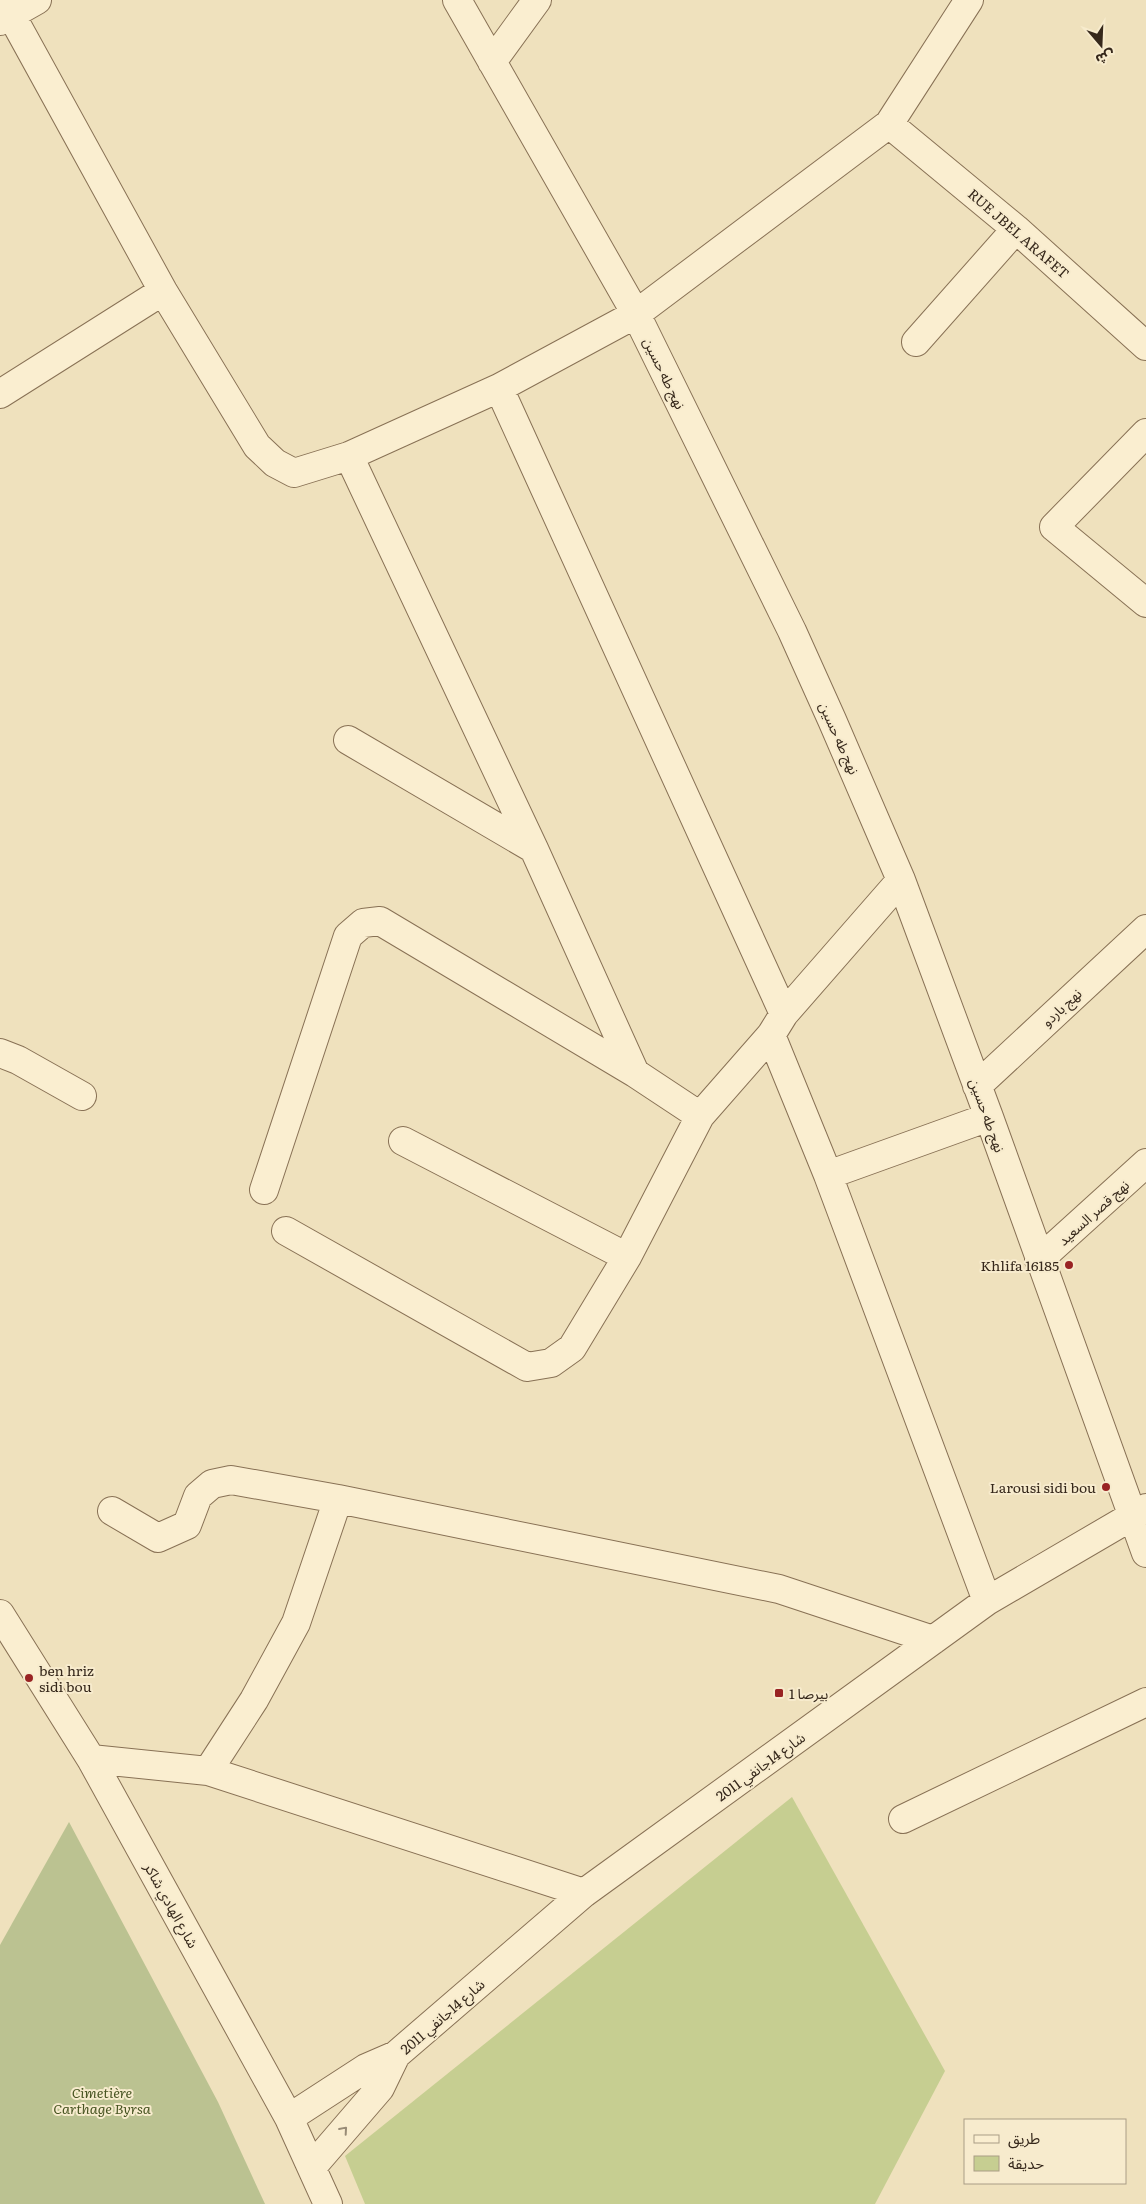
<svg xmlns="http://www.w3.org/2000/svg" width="1146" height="2204" font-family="Literata,'Noto Sans Arabic',serif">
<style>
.green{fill:#c6ce91}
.cemetery{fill:#bbc291}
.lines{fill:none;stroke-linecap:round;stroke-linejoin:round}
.minor-casing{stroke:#887155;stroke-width:30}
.minor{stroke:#faeed0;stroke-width:28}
.oneway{stroke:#988b76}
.poi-dot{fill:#992323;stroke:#f7ebcd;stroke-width:2}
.labels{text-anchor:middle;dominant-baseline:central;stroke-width:4;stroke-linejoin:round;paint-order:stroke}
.street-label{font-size:14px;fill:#36281b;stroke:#f7ebcd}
.poi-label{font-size:14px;fill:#36281b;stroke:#f7ebcd;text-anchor:end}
.park-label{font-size:14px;font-style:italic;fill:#475421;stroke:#f7ebcd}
</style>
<rect width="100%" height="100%" fill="#efe1bd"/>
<path class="green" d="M792,1797L945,2071L875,2204H365L345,2156Z"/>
<path class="cemetery" d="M69,1822L218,2102L265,2204H0V1945Z"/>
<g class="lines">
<defs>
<path id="minor" d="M3,0L163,291L257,446L275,463L294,473L349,456L499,388L636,314L889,124L969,0
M457,0L636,314L792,631L832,720L901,880L989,1117L1146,1553
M0,21L37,0
M492,62L537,0
M889,124L1016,229L1146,346
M916,342L1016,229
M499,388L784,1014
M0,394L163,291
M1146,433L1054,527L1146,603
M349,456L534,849L635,1073
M348,740L534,849
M771,1035L828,1175L987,1601
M0,1053L18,1060L82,1096
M977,1086L1146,929
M403,1141L627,1257
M828,1175L989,1117
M264,1190L348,936L363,923L380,921L635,1073L700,1116
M286,1231L527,1367L551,1363L572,1348L627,1257L700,1116L771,1035L784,1014L901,880
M1039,1260L1146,1163
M112,1511L158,1538L187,1525L198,1496L212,1484L231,1480L338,1499L779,1589L933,1640
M0,1614L91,1759L289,2118L328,2204
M91,1759L208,1771L584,1893
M208,1771L254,1700L296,1623L338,1499
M903,1819L1146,1702
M289,2118L366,2068L396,2055L584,1893L987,1601L1146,1508
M312,2167L380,2088L396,2055"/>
</defs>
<use href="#minor" class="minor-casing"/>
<use href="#minor" class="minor"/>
</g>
<defs><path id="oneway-chevron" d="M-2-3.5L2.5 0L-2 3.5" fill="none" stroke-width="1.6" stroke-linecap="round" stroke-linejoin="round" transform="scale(1.25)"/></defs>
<use class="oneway" href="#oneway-chevron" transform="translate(344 2130) rotate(-49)"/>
<g class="poi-dot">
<circle cx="1069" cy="1265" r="5"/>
<circle cx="1106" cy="1487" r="5"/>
<circle cx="29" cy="1678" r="5"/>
<rect x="774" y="1688" width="10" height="10" rx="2.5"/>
</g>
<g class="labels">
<g class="street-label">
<text transform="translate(1019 233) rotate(41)">RUE JBEL ARAFET</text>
<text transform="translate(665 373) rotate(64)">نهج طه حسين</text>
<text transform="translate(840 738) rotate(66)">نهج طه حسين</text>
<text transform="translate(1061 1007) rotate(-43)">نهج باردو</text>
<text transform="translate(988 1115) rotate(70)">نهج طه حسين</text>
<text transform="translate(1093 1212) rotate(-42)">نهج قصر السعيد</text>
<text transform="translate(760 1766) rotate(-36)">شارع 14جانفي 2011</text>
<text transform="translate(172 1905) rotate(61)">شارع الهادي شاكر</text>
<text transform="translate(442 2016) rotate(-41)">شارع 14جانفي 2011</text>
</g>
<g class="poi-label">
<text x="1059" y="1265">Khlifa 16185</text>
<text x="1096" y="1487">Larousi sidi bou</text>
<text x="39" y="1670" text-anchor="start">ben hriz<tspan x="39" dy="16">sidi bou</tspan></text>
<text x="789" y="1693" text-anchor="start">بيرصا 1</text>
</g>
<g class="park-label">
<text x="102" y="2092">Cimetière<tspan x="102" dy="16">Carthage Byrsa</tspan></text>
</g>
</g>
<rect x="964" y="2119" width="162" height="65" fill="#f7ebcd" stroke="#aa9d86"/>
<rect x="974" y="2135" width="25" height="8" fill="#faeed0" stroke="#aa9d86"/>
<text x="1008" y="2144" font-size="15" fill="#36281b">طريق</text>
<rect x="974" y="2156" width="25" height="15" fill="#c6ce91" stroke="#aa9d86"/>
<text x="1008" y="2169" font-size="15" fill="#36281b">حديقة</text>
<g transform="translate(1101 45) rotate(161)" stroke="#f7ebcd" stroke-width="4" paint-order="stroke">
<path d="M0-4L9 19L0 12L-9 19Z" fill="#36281b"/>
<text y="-8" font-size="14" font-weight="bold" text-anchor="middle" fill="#36281b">ش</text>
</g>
</svg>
